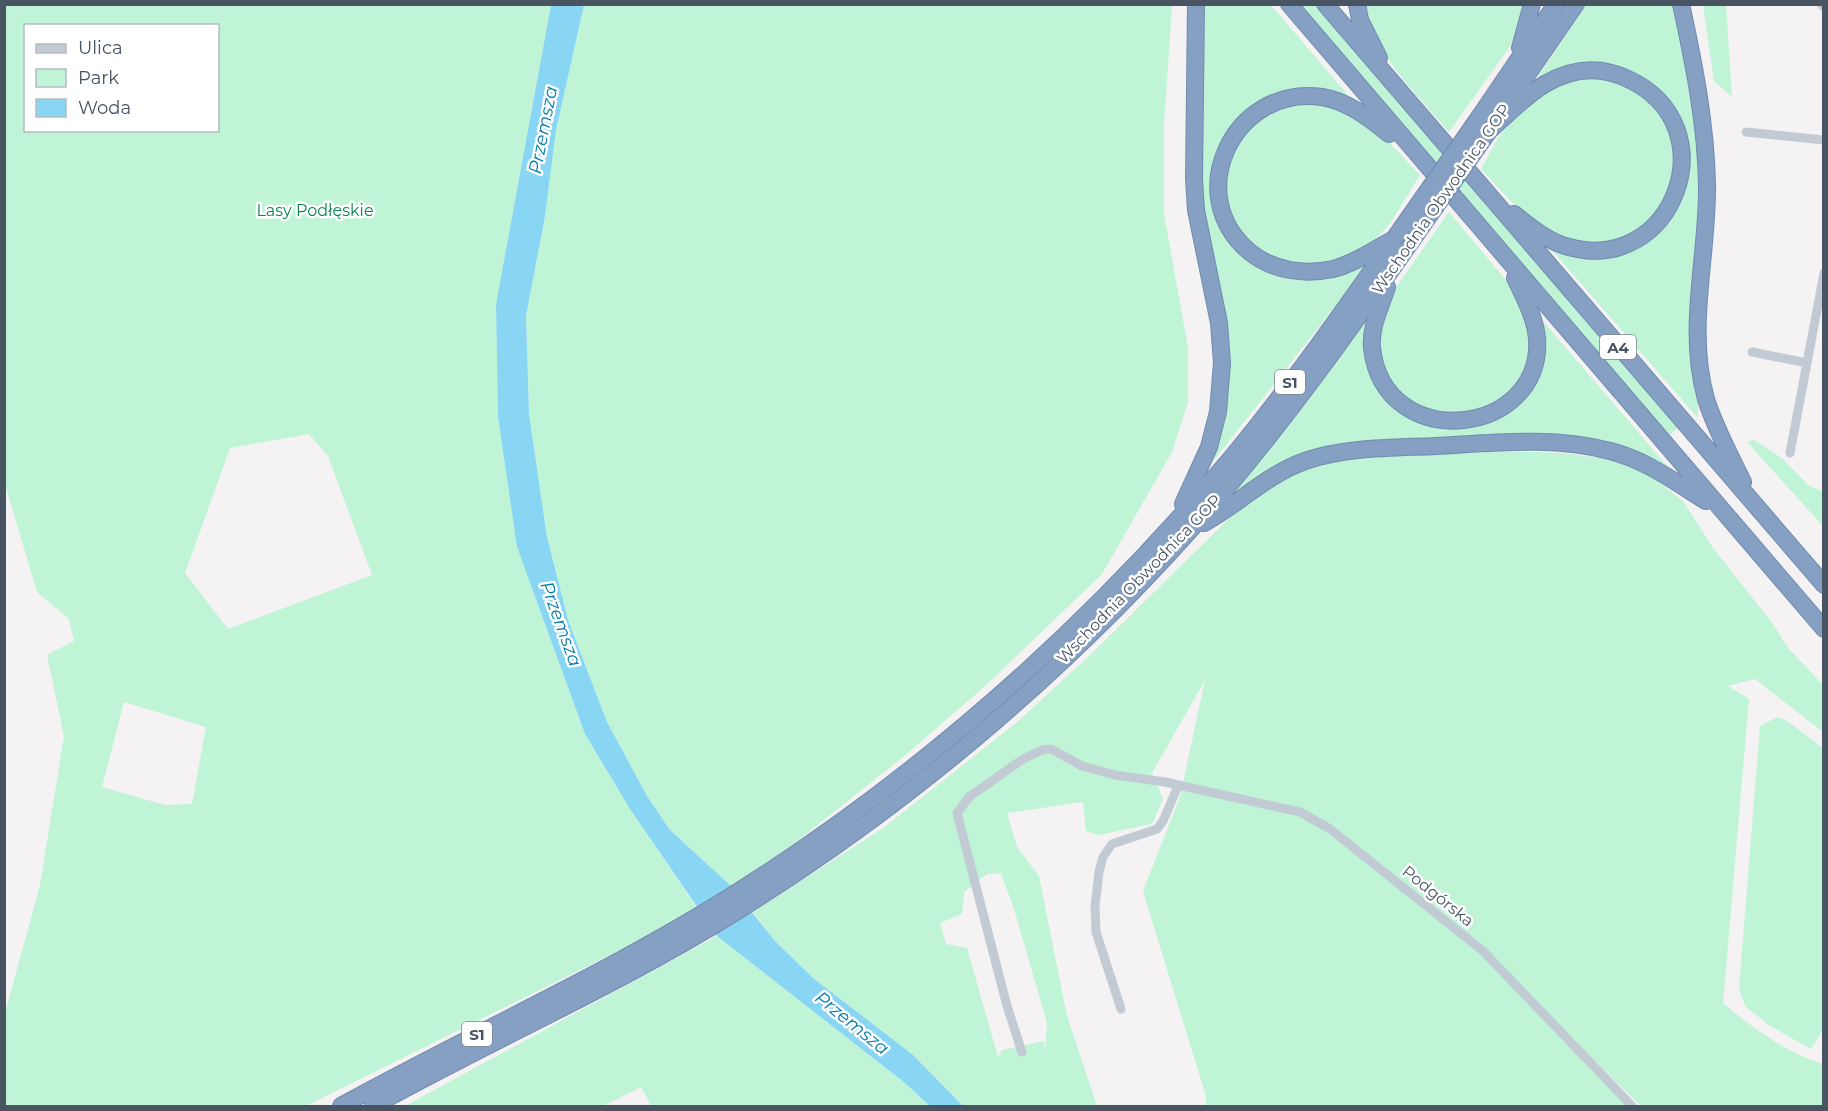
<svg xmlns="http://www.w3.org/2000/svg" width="1828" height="1111" font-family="Montserrat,sans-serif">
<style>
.green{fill:#bff4d7;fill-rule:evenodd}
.water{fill:#88d6f4}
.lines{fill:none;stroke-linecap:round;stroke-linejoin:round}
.motorway-casing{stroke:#718bb0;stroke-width:18}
.minor{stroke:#c2cbd4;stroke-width:9}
.motorway{stroke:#86a0c4;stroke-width:16}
.motorway-bridge-casing{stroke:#718bb0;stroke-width:18;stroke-linecap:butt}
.motorway-bridge{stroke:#86a0c4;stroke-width:16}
.labels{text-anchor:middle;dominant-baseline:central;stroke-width:5;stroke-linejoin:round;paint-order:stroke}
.shield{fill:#fff;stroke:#7f8791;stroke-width:1.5}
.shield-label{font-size:15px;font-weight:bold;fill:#485462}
.street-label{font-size:16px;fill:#485462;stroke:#fff}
.park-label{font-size:16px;fill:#0f8653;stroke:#fff}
.water-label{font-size:18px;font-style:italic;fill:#027cab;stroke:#fff}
</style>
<rect width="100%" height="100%" fill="#f4f2f2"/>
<path class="green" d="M5,5H551L496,304L498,417L517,547L585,734L630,809L697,908L620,950L306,1106H5V1013L40,885L64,736L47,655L74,641L69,619L37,592L5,484ZM26,26H218V130H26ZM309,434L328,456L372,575L228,629L185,573L230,448ZM124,702L206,727L192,804L165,805L102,787Z
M584,5H1172L1164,125V213L1188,348V402L1172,452L1102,574L983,688L903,757L796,842L731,886L670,830L647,796L607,722L568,620L547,537L529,414L526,316L545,216L556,130Z
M1199,5H1271L1351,99L1291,91L1223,142L1224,227L1301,276L1384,244L1204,473L1224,402L1202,212Z
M1298,5H1316L1679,427L1668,436Z
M1363,5H1526L1518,32L1511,45L1449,132C1417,94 1375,55 1363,5Z
M1586,5H1674L1701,145L1698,418L1550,248L1568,252L1648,238L1688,148L1624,70L1529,90Z
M1703,5H1726L1732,97L1714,81Z
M1579,74L1621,81L1652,100L1675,139L1674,180L1656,216L1626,236L1599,243L1559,237L1519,210L1481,169L1498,138L1526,104Z
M1289,102L1340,106L1382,135L1420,175L1391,222L1372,243L1352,256L1315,265L1269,259L1240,235L1227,209L1223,178L1240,134L1250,122Z
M1449,212L1510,285L1531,325L1529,370L1491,412L1424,413L1389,384L1375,345L1385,303Z
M1369,313L1370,364L1426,421L1518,400L1541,319L1668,467L1618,447L1331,452L1217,511Z
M1754,440L1783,459L1808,485L1823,492V526L1747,442Z
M1500,451L1562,453L1609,459L1651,476L1683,501L1713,548L1773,624L1788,648L1823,685V732L1755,679L1728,686L1749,699L1723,1003C1751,1027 1788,1054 1823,1064V1106H1641L1580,1047L1630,1106H1206V1096L1143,891L1180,797L1205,680L1152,773L1163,799L1152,824L1098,835L1086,831L1083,802L1007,813L1017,847L1039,876L1067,1016L1097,1106H963L913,1055L813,978L775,941L753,912L883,828L1016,723L1085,660L1253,495L1295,473L1328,463L1389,456ZM1001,873L1014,909L1047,1023L1045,1054L1044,1041L1002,1050L998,1057L967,948L946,944L940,923L962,914L964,892L987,874Z
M1777,717L1787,721L1823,748L1824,1028L1811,1049L1770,1026L1745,1006L1739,988L1760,726Z
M717,936L905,1083L930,1106H651L641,1087L603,1106H405Z"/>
<path class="water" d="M551,5H584L556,130L545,216L526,316L529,414L547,537L568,620L607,722L647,796L670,830L731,886L775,941L813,978L913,1055L963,1106H930L905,1083L717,936L630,809L585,734L517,547L498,417L496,304Z"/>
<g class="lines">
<defs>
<path id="motorway" d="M1289,4L1824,629
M1325,4L1824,585
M1357,4L1360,20L1379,58
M1681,4C1694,64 1706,124 1707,185C1708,256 1686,328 1706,399C1715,428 1730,455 1743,482
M1520,48L1532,4
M1503,110L1576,4
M1480,116L1556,4
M1489,131C1507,115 1525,96 1545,84C1572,68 1599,65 1628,79C1730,126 1673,276 1569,247C1548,242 1531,227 1514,214
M1389,134C1370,119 1348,101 1322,97C1234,84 1180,196 1251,253C1274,271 1305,275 1333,269C1353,264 1372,251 1390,241
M1387,287C1381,307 1370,326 1372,348C1384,455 1544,437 1537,338C1535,317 1524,297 1515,278
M1183,504L1209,447L1218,412L1222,363L1219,323L1196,210L1194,179L1196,4
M1204,523C1239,504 1266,475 1305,461C1346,447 1393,448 1436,446C1493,443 1554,436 1610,451C1646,460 1675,482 1706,501
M341,1106C466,1037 598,978 720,903C913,783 1086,631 1232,457C1290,387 1342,313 1394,239
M373,1106C492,1040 618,985 734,913C918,799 1086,654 1226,489C1295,407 1356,321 1417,233"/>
</defs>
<use href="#motorway" class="motorway-casing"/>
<path class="minor" d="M1821,4L1824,7
M1746,132L1824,140
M1752,352L1807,363
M1790,453L1824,273
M1121,1009L1096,932L1095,906L1099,872L1103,857L1112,844L1157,829L1163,821L1178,786
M1022,1052L1007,1006L957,813L969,797L1023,759L1042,750L1051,749L1082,766L1115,775L1165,782L1300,812L1330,829L1483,951L1632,1106"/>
<use href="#motorway" class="motorway"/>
<defs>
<path id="motorway-bridge" d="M1417,233L1489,131
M1394,239L1480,116"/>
</defs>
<use href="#motorway-bridge" class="motorway-bridge-casing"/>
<use href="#motorway-bridge" class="motorway-bridge"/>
</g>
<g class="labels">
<g class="shield">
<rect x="1600" y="335" width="36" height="24" rx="4.5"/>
<rect x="1275" y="370" width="30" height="24" rx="4.5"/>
<rect x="462" y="1022" width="30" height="24" rx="4.5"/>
</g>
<g class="shield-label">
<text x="1618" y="347">A4</text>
<text x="1290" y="382">S1</text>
<text x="477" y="1034">S1</text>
</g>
<g class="street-label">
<text transform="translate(1441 199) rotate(-55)">Wschodnia Obwodnica GOP</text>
<text transform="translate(1139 579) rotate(-46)">Wschodnia Obwodnica GOP</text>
<text transform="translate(1438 896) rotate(39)">Podgórska</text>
</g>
<g class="park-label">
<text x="315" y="210">Lasy Podłęskie</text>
</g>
<g class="water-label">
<text transform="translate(543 130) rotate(-79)">Przemsza</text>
<text transform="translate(561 624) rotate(70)">Przemsza</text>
<text transform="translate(852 1023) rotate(39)">Przemsza</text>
</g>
</g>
<rect width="1828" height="1111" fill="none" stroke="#485462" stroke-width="12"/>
<rect x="24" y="24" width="195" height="108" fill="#ffffff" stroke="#b6bbc0" stroke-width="1.5"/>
<rect x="36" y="44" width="30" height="9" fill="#c2cbd4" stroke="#b6bbc0" stroke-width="1.5"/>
<text x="78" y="54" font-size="18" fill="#485462">Ulica</text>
<rect x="36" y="69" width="30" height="18" fill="#bff4d7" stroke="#b6bbc0" stroke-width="1.5"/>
<text x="78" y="84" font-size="18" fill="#485462">Park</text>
<rect x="36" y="99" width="30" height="18" fill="#88d6f4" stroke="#b6bbc0" stroke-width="1.5"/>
<text x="78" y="114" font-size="18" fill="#485462">Woda</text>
</svg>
